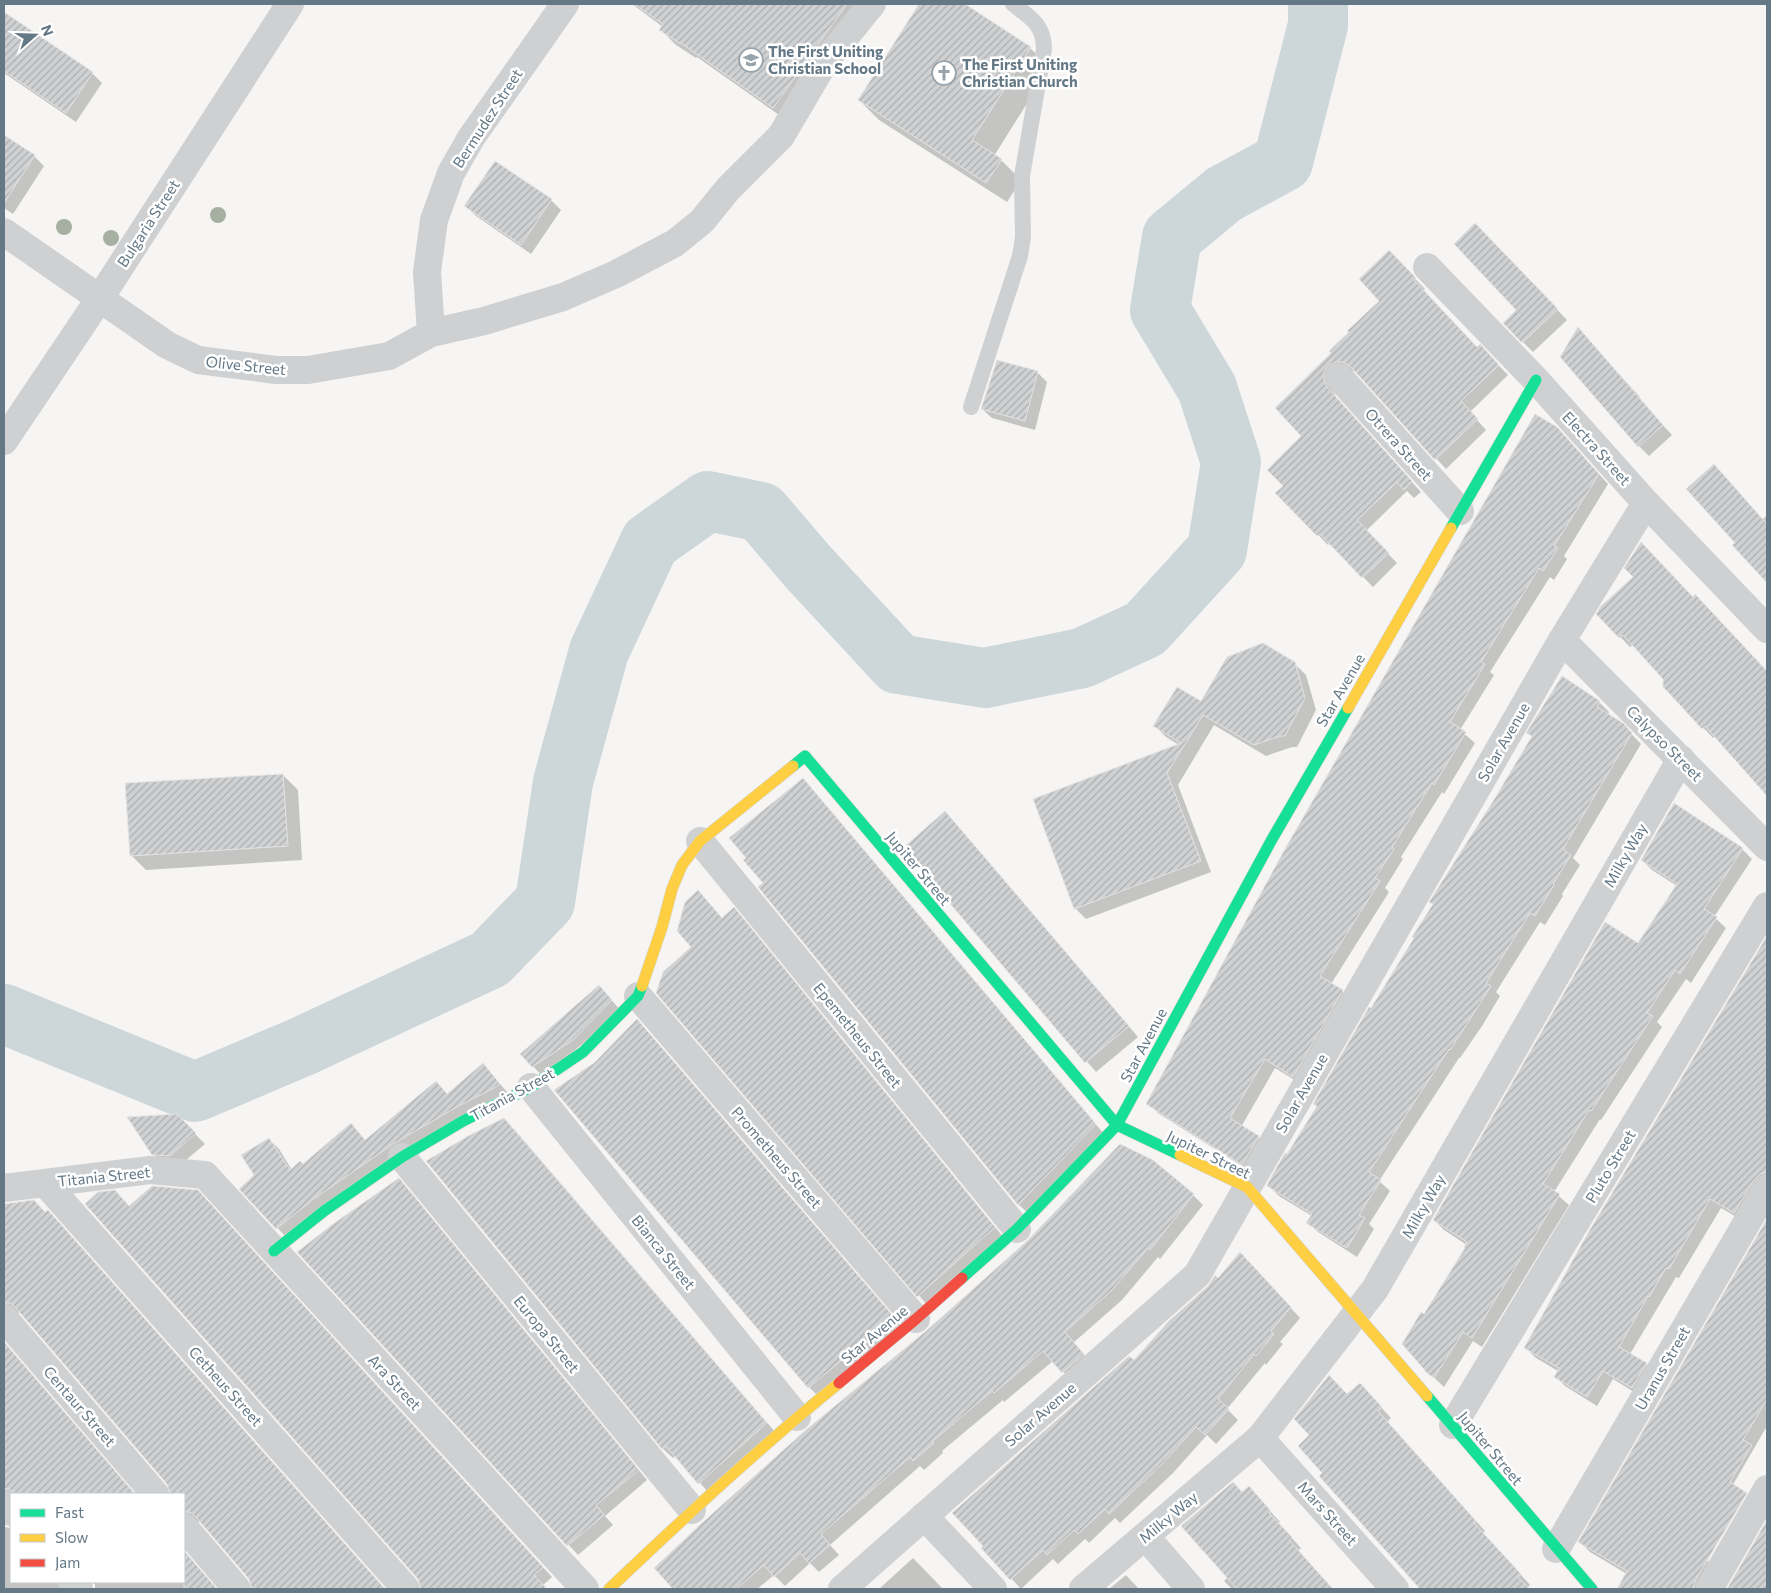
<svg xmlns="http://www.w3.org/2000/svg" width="1771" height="1593" font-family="Commissioner,sans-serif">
<defs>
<pattern id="building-hatch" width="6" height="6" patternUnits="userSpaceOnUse" patternTransform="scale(1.25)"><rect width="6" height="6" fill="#d0d1d2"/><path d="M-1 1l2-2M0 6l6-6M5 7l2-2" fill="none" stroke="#acaeb0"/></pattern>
</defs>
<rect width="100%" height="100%" fill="#f6f5f4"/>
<path fill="#0003" d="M632,4H872L789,122L697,57L696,58L676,45L661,30L663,27Z
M921,4H962L1030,48L1050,67L994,156L1001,160L1021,180L1007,202L879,120L859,100Z
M6,15L92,73L102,83L76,122L4,73V19Z
M4,136L34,156L44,166L13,214L4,208Z
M551,200L561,210L531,254L476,216L466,206Z
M1485,234L1567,320L1533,352L1504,323L1518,310Z
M1399,262L1425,289L1423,291L1478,349L1480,346L1508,375L1470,412L1486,430L1446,469L1359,375L1354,371H1346L1333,391L1337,399L1421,492L1414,498L1407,491L1366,531L1397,563L1373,587L1330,543L1328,545L1277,493L1285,486L1303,436L1276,408L1333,353L1381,301Z
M1578,329L1640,397L1638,398L1672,435L1649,456L1639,446Z
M1037,372L1047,382L1035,430L992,418L982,409Z
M1567,439L1608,484L1564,556L1567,559L1554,580L1550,577L1490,672L1494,675L1460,730L1475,743L1444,794L1442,792L1401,857L1403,859L1385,888L1389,892L1331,984L1342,991L1352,1001L1303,1085L1275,1068L1241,1127L1258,1137L1268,1147L1253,1173L1158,1113L1148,1103Z
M1766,516L1767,517V581L1760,574L1763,519Z
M1693,598L1705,606L1767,673V794L1715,736L1713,738L1664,686V679L1633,644L1630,647L1598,614Z
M1294,663L1306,675L1316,710L1297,747H1292L1266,756L1214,725L1178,785L1211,872L1086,919L1075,908L1179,745L1166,737L1155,726L1201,703Z
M1599,702L1609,712L1608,715L1622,724L1641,744L1573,858L1580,865L1562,894L1563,896L1545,925L1540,922L1496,992L1500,996L1482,1026L1460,1058H1459L1379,1181L1390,1191L1369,1224L1374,1229L1357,1257L1318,1232L1308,1223L1312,1216L1279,1196L1269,1186L1318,1106L1371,1010L1416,939L1434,904L1533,737L1528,733Z
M283,775L298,790L302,860L146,870L131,855Z
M803,779L1105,1135L1029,1214L1019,1205L760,887L764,883Z
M1674,804L1742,849L1752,859L1714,917L1726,928L1691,983L1686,979L1657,1022L1662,1027L1601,1120L1600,1119L1554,1192L1569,1205L1482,1347L1473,1341L1444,1387L1429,1373L1424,1316L1467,1245L1444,1230L1434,1220L1638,945L1677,886L1652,870L1642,860Z
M945,813L1138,1037L1096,1072L905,848Z
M734,909L744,919L1004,1238L928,1306L657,992Z
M1767,937V1186L1745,1222L1721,1208L1679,1278L1676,1277L1630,1354L1646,1364L1656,1374L1642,1397L1613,1379L1597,1406L1565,1386L1555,1376L1558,1371L1536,1358L1526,1348L1589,1233Z
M608,996L621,1011L543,1077L522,1054Z
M647,1031L903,1328L819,1397L809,1387Z
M492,1075L509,1094L287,1238L241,1189L256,1176L269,1139L279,1149L292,1170L303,1166L351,1125L366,1141L447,1095Z
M176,1115L205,1144L180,1165L164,1164L153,1154Z
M514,1129L776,1433L709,1493L676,1456L673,1458L663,1449L428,1162Z
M399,1180L409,1190L647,1480L605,1516L613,1525L578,1555L299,1253Z
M1193,1195L1203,1205L1160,1259L1158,1257L1122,1300L1073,1343L1093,1365L1073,1382L1053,1361L1004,1402L1003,1400L942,1451L943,1453L924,1470L920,1466L830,1545L839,1555L819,1572L810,1563L785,1586L774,1575L757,1589H672Z
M207,1202L552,1577L542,1586L546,1589H422V1585L419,1578L130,1207Z
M5,1205L45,1213L58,1221L385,1589H253V1585L250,1578L204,1524L200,1522L191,1521L184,1525V1494H171V1490L168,1483L21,1313L12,1312L4,1316Z
M1767,1221V1426L1694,1552L1707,1560L1717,1570L1706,1589H1627L1621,1584L1627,1574L1590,1552L1580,1542Z
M1250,1263L1300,1318L1280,1342L1283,1344L1266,1365L1265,1363L1227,1409L1238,1420L1216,1444L1207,1435L1173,1473L1120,1523L1115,1518L1089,1543L1085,1539L1058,1564L1053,1559L1021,1589L983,1548L1134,1362L1219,1280Z
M4,1342L134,1494H11L4,1502Z
M1369,1394L1391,1418L1387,1422L1485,1531L1483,1533L1530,1585L1527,1588L1529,1589H1422L1320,1476L1324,1473L1347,1395Z
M1243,1493L1258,1498L1280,1522L1278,1523L1301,1548L1298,1551L1332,1589H1232L1224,1581L1228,1577Z
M1767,1522V1589H1728Z
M4,1527L11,1528V1582H70L66,1589H4Z
M184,1551L217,1589H95V1584L93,1582H184Z
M913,1558L943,1589H879Z
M1126,1575L1139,1589H1109Z"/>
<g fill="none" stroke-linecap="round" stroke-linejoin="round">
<path stroke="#cdd6d9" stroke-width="60" d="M4,1014L195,1092L301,1047L490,959L545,902L563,782L599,651L650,542L708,501L761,512L809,568L898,664L985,678L1082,658L1145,629L1217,550L1231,462L1207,388L1160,310L1172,237L1224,194L1283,162L1318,25V4"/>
</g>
<path fill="url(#building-hatch)" stroke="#e5e4e4" d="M634,4H847L773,108L681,43V44L659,30L663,24Z
M919,4H965L1031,47L972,140L1002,159L986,183L858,100Z
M4,12L93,72L66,113L4,71Z
M4,135L35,155L4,203Z
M495,161L552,199L521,245L464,206Z
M1475,223L1558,309L1522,343L1503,323L1516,310L1454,244Z
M1389,250L1416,278L1414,280L1477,347L1480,344L1499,365L1461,401L1478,419L1435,460L1350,366L1343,362H1335L1328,366L1324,372V380L1327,387L1412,481L1404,490L1397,482L1357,520L1389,553L1362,578L1320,534L1317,536L1275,493L1283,486L1267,470L1301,436L1275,408L1331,353L1329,351L1349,332L1347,331L1379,301L1359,279Z
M1578,327L1663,425L1638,447L1560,357Z
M997,360L1038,371L1025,421L981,409Z
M1535,414L1557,427L1599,474L1554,546L1558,548L1543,571L1539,568L1481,662L1485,664L1450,722L1466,732L1434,785L1432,783L1392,847L1394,849L1375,878L1380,881L1320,976L1343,990L1293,1077L1265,1059L1230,1118L1259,1136L1242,1165L1146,1104L1285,849Z
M1714,464L1767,524V583L1732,545L1735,543L1686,489Z
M1641,542L1693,597L1695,594L1767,671V796L1705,726L1702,729L1668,692L1663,687V679L1623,635L1619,638L1596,614L1601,606L1633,577L1624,568Z
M1263,643L1295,662L1305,698L1285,736H1280L1254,745L1203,715L1167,773L1201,861L1074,909L1033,799L1181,743L1153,726L1177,687L1201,701L1227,657Z
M1562,676L1600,701L1597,707L1623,723L1632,733L1563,849L1571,855L1553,884L1554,885L1535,916L1530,913L1486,983L1491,986L1472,1016L1450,1050L1449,1049L1369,1172L1381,1180L1359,1215L1365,1218L1347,1248L1306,1223L1312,1214L1267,1186L1269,1181L1285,1153L1287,1154L1317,1106L1313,1104L1369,1007L1371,1008L1414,938L1412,937L1433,904L1429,902L1492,803L1532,736L1526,733Z
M283,774L288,846L130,856L125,783Z
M803,778L1096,1124L1018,1205L758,887L763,883L743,860L746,858L729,838Z
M1674,803L1743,848L1704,909L1717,917L1680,974L1675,970L1647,1013L1653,1016L1591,1111L1589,1110L1543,1184L1560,1194L1472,1338L1463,1332L1434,1378L1428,1374L1402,1344L1421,1312L1424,1314L1465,1248L1464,1247L1467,1242L1433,1220L1605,922L1638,943L1677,884L1641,860Z
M945,811L1129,1026L1085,1063L903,848Z
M698,890L722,918L734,907L995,1227L917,1297L656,993L663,972L691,947L677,931L685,902Z
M1767,936V1172L1760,1174L1754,1180L1734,1213L1710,1199L1669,1269L1666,1268L1649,1297L1648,1296L1619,1347L1647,1363L1632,1388L1603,1371L1587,1397L1554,1377L1559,1368L1524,1348L1588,1233Z
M599,985L612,1000L573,1040L532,1067L520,1054Z
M637,1019L894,1317L808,1388L554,1090L594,1063Z
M483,1063L500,1084L496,1087L455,1108L393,1144L315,1198L276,1229L239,1189L254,1175L241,1155L269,1138L290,1170L300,1161L303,1164L351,1123L365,1140L436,1081L447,1094Z
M177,1114L196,1133L170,1156L152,1155L127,1117Z
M504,1118L767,1423L698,1484L666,1446L662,1449L426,1161L470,1135Z
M1120,1144L1153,1160L1194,1194L1150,1250L1148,1248L1112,1290L1065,1332L1084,1354L1062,1373L1043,1351L994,1393L992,1391L933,1441L934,1443L913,1461L910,1457L821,1534L830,1545L809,1563L800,1553L774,1577L764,1565L736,1589H673L654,1568L703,1522L807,1429L926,1331L1027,1241Z
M399,1178L639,1470L596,1505L604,1515L567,1546L297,1252L333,1224Z
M152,1186L198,1190L543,1567L534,1575L547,1589H421L418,1579L85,1204L98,1192L115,1190L129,1206Z
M34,1200L45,1212L48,1210L385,1589H252L249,1579L196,1517L190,1512H184V1494H170L167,1484L16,1308L10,1303H4V1204Z
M1767,1219V1399L1743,1440L1752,1445L1730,1482L1747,1493L1695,1581L1693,1589H1617L1627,1571L1578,1542Z
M1240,1252L1291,1307L1271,1331L1274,1334L1256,1356L1254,1354L1218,1399L1229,1409L1205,1435L1196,1427L1163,1463L1109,1514L1105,1509L1078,1534L1074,1530L1047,1555L1043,1550L1010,1580L981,1548L983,1546L952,1513L1129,1356L1134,1360L1169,1321L1208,1286L1215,1275L1218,1278Z
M4,1342L135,1494H16L9,1489H4Z
M1329,1375L1347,1394L1360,1383L1382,1407L1378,1411L1476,1521L1474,1523L1521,1574L1518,1577L1529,1589H1420L1319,1476L1322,1473L1298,1446L1309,1435L1294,1419Z
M1233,1482L1242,1492L1249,1486L1271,1511L1269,1513L1292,1537L1289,1540L1333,1589H1237L1181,1526Z
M1767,1520V1589H1727Z
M184,1551L217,1589H184Z"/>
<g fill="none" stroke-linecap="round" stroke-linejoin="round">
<g stroke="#d2d3d4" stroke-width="12">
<path id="fast" d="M1451,528L1536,380
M793,766L805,756L1117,1125L1180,1155
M274,1251L324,1211L402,1157L463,1121L531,1087L583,1052L638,996L642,986
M962,1278L1017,1229L1117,1125L1271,841L1348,708
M1427,1396L1592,1589"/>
</g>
<g stroke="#d2d3d4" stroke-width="12">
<path id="slow" d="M1348,708L1451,528
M642,986L662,927L672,889L682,865L700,841L793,766
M1180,1155L1247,1187L1427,1396
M609,1589C684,1518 759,1448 839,1383"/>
</g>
<g stroke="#d2d3d4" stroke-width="12">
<path id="jam" d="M839,1383L916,1319L962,1278"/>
</g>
<path stroke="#cfd0d1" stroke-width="16" d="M971,407L1020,256L1023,237L1022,176L1044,49C1044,25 1031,18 1013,4"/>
<path stroke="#cfd0d1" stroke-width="28" d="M4,232L167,345L198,360L276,370H308L389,356L431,333L484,321L563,297L616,274L675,243L702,221L728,189L781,136L824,63L872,4
M1427,267L1536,380L1646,503L1767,629
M431,333L427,272L434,220L451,173L471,138L565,4
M1339,377L1460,511
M4,441L100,298L290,4
M1562,640L1767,847
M700,841L1017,1229
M638,996L916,1319
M531,1087L797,1417
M402,1157L692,1510
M45,1183L406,1589
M4,1188L150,1170L205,1175L585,1589
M4,1318L155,1494
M1453,1425L1767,906
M1260,1438L1395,1589
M4,1504L11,1512
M924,1516L993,1589
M184,1527L237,1589
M1145,1536L1191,1589
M1556,1549L1767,1188
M72,1582L79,1589
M842,1589L1197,1275L1562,640L1646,503
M1083,1589L1260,1438L1375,1289L1681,759
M1709,1589L1767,1489"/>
<use href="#fast" stroke="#16e098" stroke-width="11"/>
<use href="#slow" stroke="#ffcf43" stroke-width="11"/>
<use href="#jam" stroke="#f24e42" stroke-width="11"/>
</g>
<g fill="#a6b0a2">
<circle cx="218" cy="215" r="8"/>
<circle cx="64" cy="227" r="8"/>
<circle cx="111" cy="238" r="8"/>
</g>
<defs>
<g id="school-ring" transform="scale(1.25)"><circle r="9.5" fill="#fff" stroke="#97a4ac" stroke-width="1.5"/><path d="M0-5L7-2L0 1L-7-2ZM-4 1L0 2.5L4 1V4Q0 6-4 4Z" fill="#97a4ac"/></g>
<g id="church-ring" transform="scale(1.25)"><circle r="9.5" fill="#fff" stroke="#97a4ac" stroke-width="1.5"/><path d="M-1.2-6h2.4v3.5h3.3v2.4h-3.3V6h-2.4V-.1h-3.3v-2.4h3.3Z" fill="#97a4ac"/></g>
</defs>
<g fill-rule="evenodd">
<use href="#school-ring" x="751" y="60"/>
<use href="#church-ring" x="944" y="73"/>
</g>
<g text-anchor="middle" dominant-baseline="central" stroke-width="5" stroke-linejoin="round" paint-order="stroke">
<g font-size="15" font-weight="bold" fill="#647886" stroke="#fff" text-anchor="start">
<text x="768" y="51">The First Uniting<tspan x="768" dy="17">Christian School</tspan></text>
<text x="962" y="64">The First Uniting<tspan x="962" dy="17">Christian Church</tspan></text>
</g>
<g font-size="15" fill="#647886" stroke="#fff">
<text transform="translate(487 118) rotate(-57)">Bermudez Street</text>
<text transform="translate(148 223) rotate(-57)">Bulgaria Street</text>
<text transform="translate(246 365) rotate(6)">Olive Street</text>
<text transform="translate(1399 444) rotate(48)">Otrera Street</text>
<text transform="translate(1597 448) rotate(48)">Electra Street</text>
<text transform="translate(1340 690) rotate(-60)">Star Avenue</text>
<text transform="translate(1503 742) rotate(-60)">Solar Avenue</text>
<text transform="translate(1665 743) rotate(45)">Calypso Street</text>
<text transform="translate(1625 855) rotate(-60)">Milky Way</text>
<text transform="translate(919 868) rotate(50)">Jupiter Street</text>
<text transform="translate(858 1035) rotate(51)">Epemetheus Street</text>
<text transform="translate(1143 1045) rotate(-62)">Star Avenue</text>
<text transform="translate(1301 1093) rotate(-60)">Solar Avenue</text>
<text transform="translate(512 1094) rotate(-29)">Titania Street</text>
<text transform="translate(1209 1154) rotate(26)">Jupiter Street</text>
<text transform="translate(777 1157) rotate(49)">Prometheus Street</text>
<text transform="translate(1610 1166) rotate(-59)">Pluto Street</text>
<text transform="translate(104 1176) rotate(-6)">Titania Street</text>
<text transform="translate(1423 1206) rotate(-60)">Milky Way</text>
<text transform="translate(664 1252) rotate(51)">Bianca Street</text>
<text transform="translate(547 1334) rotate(51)">Europa Street</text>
<text transform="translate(874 1334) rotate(-40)">Star Avenue</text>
<text transform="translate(1662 1368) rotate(-60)">Uranus Street</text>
<text transform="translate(395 1382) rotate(47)">Ara Street</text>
<text transform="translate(226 1386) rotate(48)">Cetheus Street</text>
<text transform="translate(80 1406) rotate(49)">Centaur Street</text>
<text transform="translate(1040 1414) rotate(-41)">Solar Avenue</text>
<text transform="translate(1491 1448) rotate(50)">Jupiter Street</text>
<text transform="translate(1328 1513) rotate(48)">Mars Street</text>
<text transform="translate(1168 1517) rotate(-40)">Milky Way</text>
</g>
</g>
<rect width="1771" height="1593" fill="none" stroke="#647886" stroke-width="10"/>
<rect x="10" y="1493" width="175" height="90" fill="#ffffff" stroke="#c1c9cf"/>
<rect x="20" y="1509" width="25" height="8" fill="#16e098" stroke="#c1c9cf"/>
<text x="55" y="1518" font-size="15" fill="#647886">Fast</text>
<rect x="20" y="1534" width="25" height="8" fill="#ffcf43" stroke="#c1c9cf"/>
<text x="55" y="1543" font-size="15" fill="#647886">Slow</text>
<rect x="20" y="1559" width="25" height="8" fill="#f24e42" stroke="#c1c9cf"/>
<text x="55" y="1568" font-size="15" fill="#647886">Jam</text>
<g transform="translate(35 35) rotate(70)" stroke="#ffffff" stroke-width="4" paint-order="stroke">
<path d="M0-4L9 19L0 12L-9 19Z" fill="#647886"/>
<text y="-8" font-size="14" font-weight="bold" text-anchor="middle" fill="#647886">N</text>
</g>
</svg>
